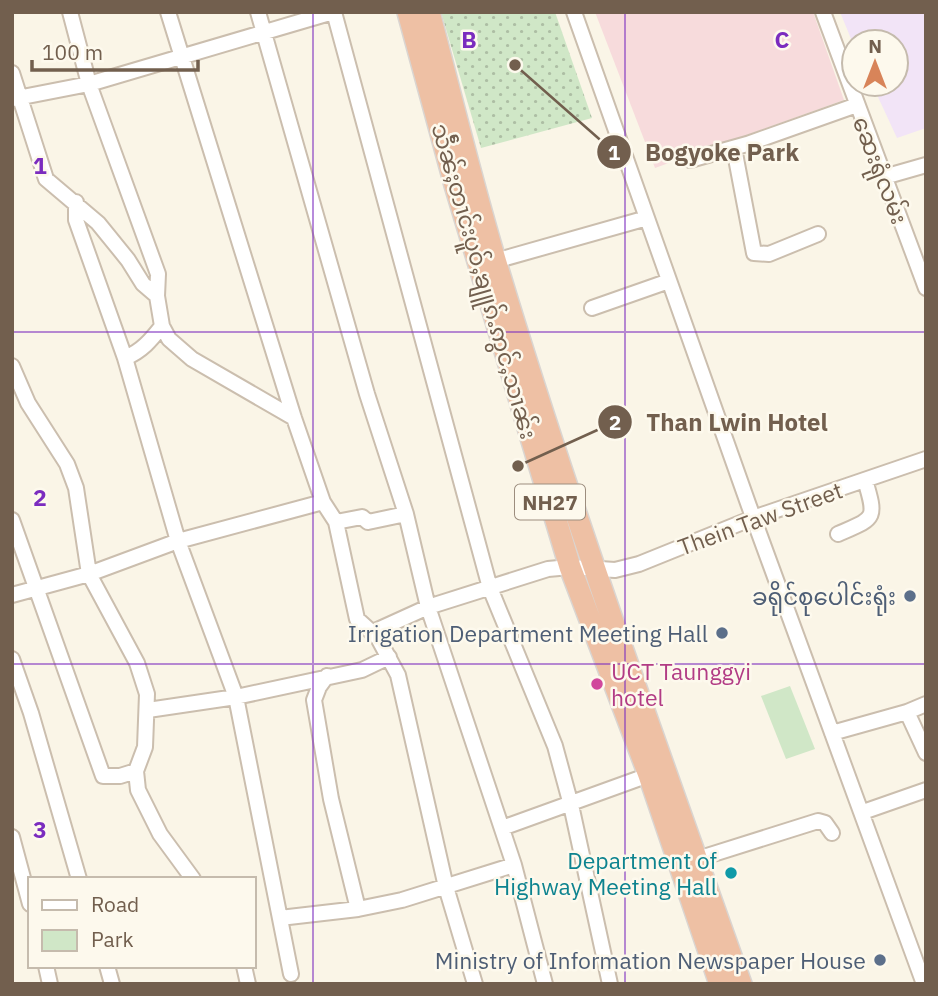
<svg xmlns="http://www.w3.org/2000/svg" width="938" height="996" font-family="'IBM Plex Sans','Noto Sans Myanmar',sans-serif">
<defs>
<pattern id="green-dots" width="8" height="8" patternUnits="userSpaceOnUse" patternTransform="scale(1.75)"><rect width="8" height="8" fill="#d0e7c7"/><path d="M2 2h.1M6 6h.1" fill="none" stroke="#adbea4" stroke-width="1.8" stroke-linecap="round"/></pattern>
</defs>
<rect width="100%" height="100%" fill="#faf5e7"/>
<path fill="#f2e4f7" d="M840,12H926V128L897,138L872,84H896V42H854V46Z"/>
<path fill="#f7dbdc" d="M595,12H813L844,100L655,168Z"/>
<path fill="url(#green-dots)" d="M441,12H555L592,118L481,148Z"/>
<path fill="#d0e7c7" d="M790,686L815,749L786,759L761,696Z"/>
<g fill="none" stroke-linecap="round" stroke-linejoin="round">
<g stroke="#cbbeae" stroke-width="18">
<path id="minor" d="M70,12L89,84L158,274L157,296
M168,12L294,418L323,502L336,522L357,619L378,638L398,675L446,887L475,984
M258,12L367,394L406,514L428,607L514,865L545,984
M334,12L490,588L555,746L571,805L610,984
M574,12L749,506L924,984
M823,12L926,288
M12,73L46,179L98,223L128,260L143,284L157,296L162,326L169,339L192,359L294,418
M12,99L89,84L333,12
M734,148L754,253L769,254L818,234
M690,160L747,144L857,105
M884,177L926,165
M76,202V220L125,358L178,541L236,697L291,974
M495,261L647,218
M592,308L669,281
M125,358C142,351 151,340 162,326
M12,366L28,403L67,464L76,488L89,574L137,663L147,694L145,747L136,771L138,790L160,834L193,879
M12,520L103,776H120L136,771
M336,522L362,517L368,522L406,514
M838,534C875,518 877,520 865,480
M12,595L89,574L178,541L323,502
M373,632L428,607L548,569L570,567L615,570L639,564L753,518L926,459
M12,659L31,713L79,879
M327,676L319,687L314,700L331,799L358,909
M148,710L236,697L362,670L389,657
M907,712L926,753
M832,733L907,712L926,704
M863,812L926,790
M502,828L657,772
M12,837L30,904
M691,861L818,821L825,823L832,833
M280,918L358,909L402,900L514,865
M46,966L50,984
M107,966L112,984
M244,966L248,984"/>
</g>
<g stroke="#dad5d1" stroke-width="24">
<path id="highway" d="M408,12L455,185L570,567L649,775L720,984
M429,12C451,96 471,180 496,263C569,506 656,745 741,984"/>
</g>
<use href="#minor" stroke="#fff" stroke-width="14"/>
<use href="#highway" stroke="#eec0a4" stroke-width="21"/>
</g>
<path fill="none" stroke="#7b2cbf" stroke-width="2" stroke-opacity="0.55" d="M313,12V984M625,12V984M12,332H926M12,664H926"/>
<g fill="#5c6f8a" stroke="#fdf9ed" stroke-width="2.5">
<circle cx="910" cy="596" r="7"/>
<circle cx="722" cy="633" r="7"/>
<circle cx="880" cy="960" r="7"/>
</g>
<circle fill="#d1479c" stroke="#fdf9ed" stroke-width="2.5" cx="597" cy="684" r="7"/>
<circle fill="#0f9aa8" stroke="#fdf9ed" stroke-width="2.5" cx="731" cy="873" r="7"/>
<g text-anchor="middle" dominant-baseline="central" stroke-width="5" stroke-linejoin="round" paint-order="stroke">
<rect fill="#fdf9ed" stroke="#9c8d7e" stroke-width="2" x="515" y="484.5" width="70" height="35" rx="5"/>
<g font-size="21" font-weight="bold" fill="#725f4e">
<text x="550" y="502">NH27</text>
</g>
<g font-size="23" fill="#725f4e" stroke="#fdf9ed">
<text transform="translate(881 170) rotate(69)">ဆေးရုံလမ်း</text>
<text transform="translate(485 281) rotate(74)">သဵႅၼ်ႈတၢင်းပူဝ်ႇၶျူၵ်ႉဢွင်ႇသၢၼ်း</text>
<text transform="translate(760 518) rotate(-20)">Thein Taw Street</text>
</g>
<g font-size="23" fill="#4e5e75" stroke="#fdf9ed" text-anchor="end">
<text x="896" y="596">ခရိုင်စုပေါင်းရုံး</text>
<text x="708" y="633">Irrigation Department Meeting Hall</text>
<text x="866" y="960">Ministry of Information Newspaper House</text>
</g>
<g font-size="23" fill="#b23c85" stroke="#fdf9ed" text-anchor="start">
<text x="611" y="671">UCT Taunggyi<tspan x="611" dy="26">hotel</tspan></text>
</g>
<g font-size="23" fill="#0d838f" stroke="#fdf9ed" text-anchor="end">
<text x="717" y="860">Department of<tspan x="717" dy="26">Highway Meeting Hall</tspan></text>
</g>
</g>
<g font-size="23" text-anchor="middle" font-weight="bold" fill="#7b2cbf" stroke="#fdf9ed" stroke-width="5" stroke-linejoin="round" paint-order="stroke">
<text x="469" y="48">B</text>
<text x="782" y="48">C</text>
<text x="40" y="174">1</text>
<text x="40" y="506">2</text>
<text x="40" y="838">3</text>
</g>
<path fill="none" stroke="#725f4e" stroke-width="2.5" d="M515 65L614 152M518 466L615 422"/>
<g fill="#725f4e" stroke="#fdf9ed" stroke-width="2.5">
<circle cx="515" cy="65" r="7"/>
<circle cx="518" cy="466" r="7"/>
<circle cx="614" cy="152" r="18"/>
<circle cx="615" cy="422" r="18"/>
</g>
<g font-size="21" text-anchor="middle" font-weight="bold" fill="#fff">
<text x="614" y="160">1</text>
<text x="615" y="430">2</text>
</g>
<g font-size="24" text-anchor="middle" font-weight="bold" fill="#725f4e" stroke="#fdf9ed" stroke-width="5" stroke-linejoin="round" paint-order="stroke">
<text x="722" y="161">Bogyoke Park</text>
<text x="737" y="431">Than Lwin Hotel</text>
</g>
<rect width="938" height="996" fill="none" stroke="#725f4e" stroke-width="28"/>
<rect x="28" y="877" width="228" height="91" fill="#fdf9ed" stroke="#c5bbad" stroke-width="2"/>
<rect x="42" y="900" width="35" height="10" fill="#ffffff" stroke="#c5bbad" stroke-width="2"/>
<text x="91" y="912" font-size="21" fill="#725f4e">Road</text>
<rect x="42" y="930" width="35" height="21" fill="#d0e7c7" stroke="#c5bbad" stroke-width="2"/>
<text x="91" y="947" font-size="21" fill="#725f4e">Park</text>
<g transform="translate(875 63)"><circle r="33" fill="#fdf9ed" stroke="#c5bbad" stroke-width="2"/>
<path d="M0-5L12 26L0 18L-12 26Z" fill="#d88459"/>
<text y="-10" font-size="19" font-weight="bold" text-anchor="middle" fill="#725f4e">N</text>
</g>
<path d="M32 60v10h166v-10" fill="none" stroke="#725f4e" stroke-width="3.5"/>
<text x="42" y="60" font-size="21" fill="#725f4e" stroke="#fdf9ed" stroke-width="5" paint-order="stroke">100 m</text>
</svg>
